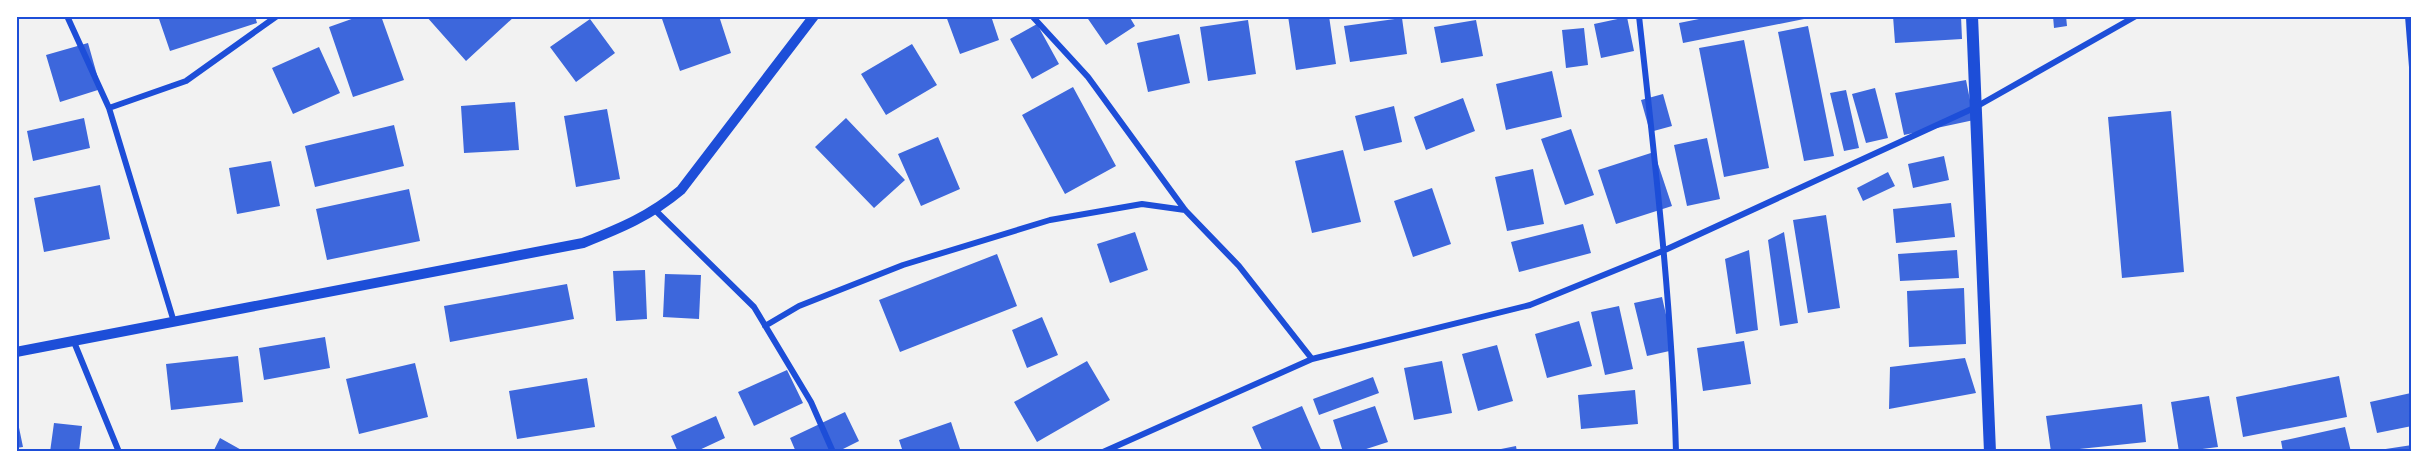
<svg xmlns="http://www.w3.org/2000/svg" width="2428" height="468" font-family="Inter,sans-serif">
<rect width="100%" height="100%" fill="#f2f2f2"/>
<path fill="#3d67dc" d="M158,16H255L257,23L170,51Z
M360,16H381L404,80L353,97L329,27Z
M426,16H515L466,61Z
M661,16H719L731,53L680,71Z
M946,16H991L999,40L960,54Z
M1086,16H1129L1135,26L1106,45Z
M1288,16H1329L1336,64L1296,70Z
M1714,16H1809V18L1683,43L1679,23Z
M1893,16H1961L1962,39L1895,43Z
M2053,16H2066L2067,26L2054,28Z
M1627,17L1634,51L1601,58L1594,24Z
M1402,18L1407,54L1350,62L1344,26Z
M590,19L615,53L576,82L550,47Z
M1248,20L1256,74L1208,81L1200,27Z
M1476,20L1483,56L1441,63L1434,27Z
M1037,24L1059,64L1032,79L1010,39Z
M1808,26L1834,156L1804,161L1778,32Z
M1584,28L1588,65L1566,68L1562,30Z
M1179,34L1190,83L1148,92L1137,43Z
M1744,40L1769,168L1724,177L1699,48Z
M88,43L101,89L60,102L46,55Z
M912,44L937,85L886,115L861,74Z
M319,47L340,93L293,114L272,68Z
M1552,71L1562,117L1506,130L1496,84Z
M1966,80L1974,120L1904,135L1895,93Z
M1073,87L1116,166L1065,194L1022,115Z
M1875,88L1888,138L1866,143L1852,94Z
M1846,90L1859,148L1844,151L1830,93Z
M1663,94L1672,126L1650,132L1641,100Z
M1463,98L1475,131L1426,150L1414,117Z
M515,102L519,150L464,153L461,106Z
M1394,106L1402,142L1364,151L1355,116Z
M607,109L620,179L576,187L564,116Z
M2171,111L2184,272L2122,278L2108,117Z
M84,118L90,148L33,161L27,131Z
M846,118L905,180L874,208L815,147Z
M394,125L404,166L315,187L305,146Z
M1571,129L1594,195L1565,205L1541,139Z
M938,137L960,189L921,206L898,154Z
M1707,138L1720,199L1687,206L1674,145Z
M1343,150L1361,222L1312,233L1295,161Z
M1654,152L1672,206L1616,224L1598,170Z
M1944,156L1949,180L1913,188L1908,164Z
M271,161L280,206L237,214L229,168Z
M1533,169L1544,224L1507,231L1495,177Z
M1888,172L1895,186L1863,201L1857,188Z
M100,185L110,239L44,252L34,198Z
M1432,188L1451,244L1413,257L1394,201Z
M409,189L420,241L327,260L316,209Z
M1951,203L1955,237L1896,243L1893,209Z
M1826,215L1840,308L1808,313L1793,220Z
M1583,224L1591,253L1519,272L1511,242Z
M1135,232L1148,270L1110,283L1097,244Z
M1784,232L1798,323L1780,326L1768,240Z
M1749,250L1758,330L1736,334L1725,259Z
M1957,250L1959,278L1900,281L1898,254Z
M997,254L1017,306L900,352L879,300Z
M645,270L647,319L616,321L613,271Z
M665,274L701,275L699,319L663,317Z
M567,284L574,319L450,342L444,306Z
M1964,288L1966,344L1909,347L1907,291Z
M1662,297L1674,350L1647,356L1634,303Z
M1619,306L1633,369L1605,375L1591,312Z
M1042,317L1058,355L1027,368L1012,330Z
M1579,321L1592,366L1547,378L1535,334Z
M325,337L330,368L264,380L259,348Z
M1744,341L1751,384L1703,391L1697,348Z
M1497,345L1513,401L1478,411L1462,354Z
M238,356L243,402L171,410L166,364Z
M1965,358L1976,393L1889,409L1890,367Z
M1087,361L1110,400L1037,442L1014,402Z
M1442,361L1452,413L1414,420L1404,368Z
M415,363L428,417L359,434L346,379Z
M787,370L803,403L754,426L738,392Z
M2339,376L2347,417L2243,437L2236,397Z
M1373,377L1379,393L1319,415L1313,399Z
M587,378L595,427L517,439L509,391Z
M1635,390L1638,424L1581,429L1578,395Z
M2411,393L2412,426L2377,433L2370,402Z
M2209,396L2218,447L2179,452L2171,402Z
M2142,404L2146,442L2051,452L2046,416Z
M1302,406L1322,452H1263L1252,427Z
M1375,406L1388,442L1357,452H1343L1333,420Z
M845,412L859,441L837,452H796L790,438Z
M16,413L23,447L16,448Z
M716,416L725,438L695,452H678L671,436Z
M951,422L961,452H903L899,440Z
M54,423L82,426L79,452H50Z
M2345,427L2351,452H2283L2281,441Z
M220,438L245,452H213Z
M2412,445V452H2379V450Z
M1516,446L1517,452H1496V450Z"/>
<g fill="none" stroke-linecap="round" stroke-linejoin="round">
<path stroke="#1d4ed8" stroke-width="6" d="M67,16L109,108L174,322
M1032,16L1088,77L1185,210L1239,266L1312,359
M1639,16C1655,162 1672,306 1676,452
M2408,16L2412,67
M109,108L186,81L277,16
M656,211L754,307L811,402L833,452
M765,326L799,306L903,265L1050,220L1142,204L1185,210
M74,342L119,452
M1103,452L1312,359L1530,305L1665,250L1974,108L2136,16"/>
<path stroke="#1d4ed8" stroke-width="10" d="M16,352L583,243C621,228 650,216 681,190L814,16"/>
<path stroke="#1d4ed8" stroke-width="12" d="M1972,16L1990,452"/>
</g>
<rect width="2428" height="468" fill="none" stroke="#ffffff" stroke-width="36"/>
<rect x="18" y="18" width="2392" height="432" fill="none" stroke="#1d4ed8" stroke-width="2"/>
</svg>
